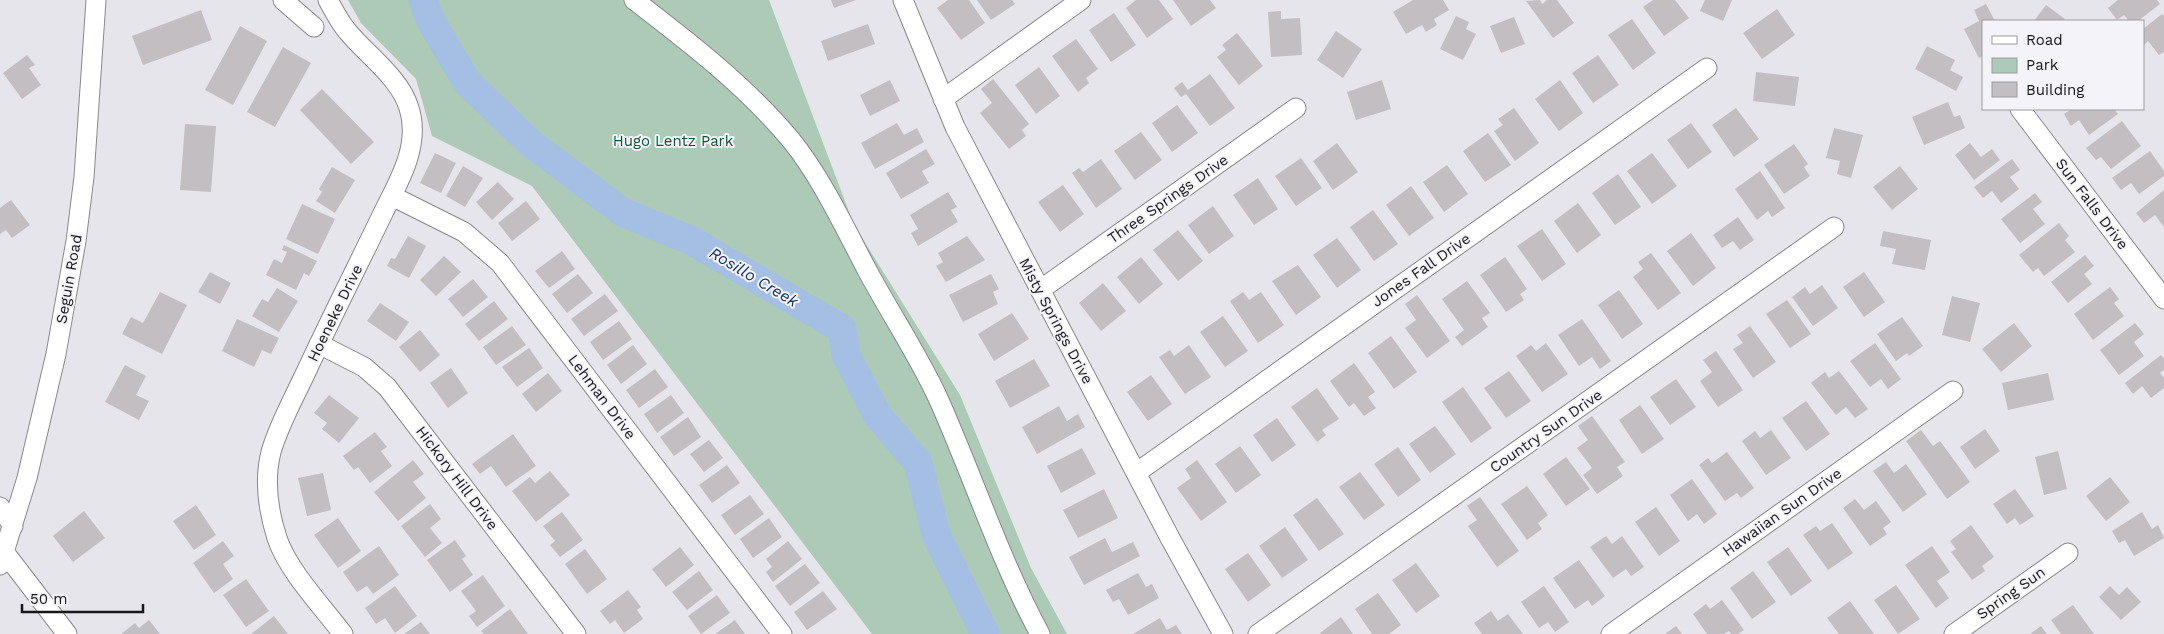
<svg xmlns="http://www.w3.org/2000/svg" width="2164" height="634" font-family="'Work Sans',sans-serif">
<rect width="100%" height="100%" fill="#e6e5eb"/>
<path fill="#accab6" d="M348,0H769L854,225L960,395L1031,568L1067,634H872L532,186L432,136L416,79L361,23Z"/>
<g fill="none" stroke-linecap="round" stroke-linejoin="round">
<path stroke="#a5bfe4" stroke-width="29" d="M423,0L430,20L467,82L529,142L622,212L692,241L842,329L846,355L877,415L918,463L936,535L985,634"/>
</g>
<path fill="#c3bec2" d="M831,0H856L834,8Z
M948,0H969L985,23L961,40L937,8Z
M977,0H1012L1015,4L991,20Z
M1136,0H1159L1173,19L1147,38L1126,8Z
M1173,0H1210L1216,8L1191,26Z
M1413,0H1443L1449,10L1434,19L1437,25L1426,32L1422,25L1406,34L1393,12Z
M1540,0L1542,4L1547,0H1557L1574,23L1553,38L1526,1Z
M1653,0H1675L1689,18L1664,36L1643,7Z
M1705,0H1732L1723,21L1700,11Z
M2118,0H2157L2160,4L2138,21H2129L2124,15L2117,20L2108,8Z
M1986,4L1995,21H1983V56L1979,58L1964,29L1979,21L1974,10Z
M2046,5L2065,19L2063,21H2034Z
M1777,9L1795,35L1762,59L1743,33Z
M201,10L212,40L143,65L132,36Z
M1281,11V19L1300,18L1302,55L1271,57L1268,12Z
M1114,13L1136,45L1111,62L1089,30Z
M2162,14L2164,16V52L2159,55L2148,41L2143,46V29Z
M1456,16L1469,22L1466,29L1476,34L1463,60L1440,49Z
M1514,17L1525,44L1501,53L1490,26Z
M1632,19L1656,53L1633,70L1608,35Z
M868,24L875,44L828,61L821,41Z
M240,26L267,41L233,105L205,90Z
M1336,31L1362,49L1343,78L1317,60Z
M1237,33L1263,66L1239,85L1217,57L1226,50L1222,45Z
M1076,39L1098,69L1086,78L1089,83L1078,92L1052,56Z
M1927,46L1955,60L1950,70L1963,77L1956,91L1915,69Z
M283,47L311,63L275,127L247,112Z
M27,55L35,65L29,68L41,85L22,99L3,73Z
M1598,55L1619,85L1593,103L1572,73Z
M1039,67L1060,96L1036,114L1015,85Z
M1756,72L1799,77L1795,106L1753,101Z
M1210,74L1235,108L1210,126L1186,94L1181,97L1174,88L1182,82L1188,90Z
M993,79L1029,124L1022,130L1026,136L1009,149L980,113L992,103L981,89Z
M890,80L900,101L870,116L860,95Z
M1382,80L1391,109L1356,120L1347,92Z
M1560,80L1583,113L1559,131L1535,99Z
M322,89L374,142L351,164L300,110Z
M1948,102L1954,117L1960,115L1965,128L1924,145L1912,117Z
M1177,105L1198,133L1172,152L1152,123Z
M1514,108L1539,143L1515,161L1494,131L1503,125L1498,119Z
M1736,108L1759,139L1734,157L1712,125Z
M2072,109H2114L2118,114L2089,135L2079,120L2071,126L2064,114Z
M2122,121L2141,146L2111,169L2101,157L2096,160L2086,148Z
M897,123L904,135L917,128L924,142L875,169L861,143Z
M1691,123L1712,152L1688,169L1667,140Z
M185,124L216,126L211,192L180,190Z
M1834,128L1863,135L1851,178L1837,174L1840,161L1826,158Z
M1141,132L1162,160L1135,180L1114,151Z
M1488,133L1511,165L1485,182L1463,151Z
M1337,143L1358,172L1333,190L1313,161Z
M1970,143L1981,157L1992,149L2000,160L1974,180L1955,155Z
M1794,144L1808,164L1804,167L1810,176L1784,194L1764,165Z
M926,149L935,164L922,171L929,183L901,199L886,173Z
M2150,151L2164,171V176L2139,194L2131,183L2121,190L2112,178Z
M435,153L456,163L441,193L420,183Z
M1652,153L1677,186L1652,204L1627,171Z
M1301,158L1322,188L1296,206L1275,176Z
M1101,159L1122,189L1096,208L1072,173L1079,168L1083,172Z
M2012,159L2020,170L2010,177L2019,189L2001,203L1992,191L1983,198L1974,187Z
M1447,165L1468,194L1444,212L1423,182Z
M463,166L483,178L465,207L446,196Z
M1900,166L1918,189L1892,210L1873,187Z
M332,167L355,180L335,213L316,201L322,192L319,189Z
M1760,171L1785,208L1772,217L1768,211L1757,220L1735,189Z
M1618,174L1641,207L1615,225L1592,193Z
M1258,178L1278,209L1254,225L1233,195Z
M498,182L514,199L492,220L476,202Z
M1063,185L1084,214L1060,232L1038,202Z
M1411,186L1434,218L1409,236L1386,205Z
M2164,190V227L2155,215L2144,223L2136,213Z
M948,192L957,207L951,210L958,222L918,246L911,233L918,229L910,215Z
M2035,193L2042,202L2033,209L2045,224L2020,243L2001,219Z
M11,200L30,225L12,238L6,230L0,234V208Z
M526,201L540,219L512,241L498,223Z
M1578,203L1601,235L1577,253L1554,221Z
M302,204L335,219L318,254L286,239Z
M1213,206L1234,236L1209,254L1188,225Z
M1373,210L1398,244L1374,261L1350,227Z
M1738,217L1754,240L1740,250L1733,241L1722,248L1713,235Z
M2059,223L2069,236L2065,240L2075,252L2044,276L2038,268L2033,272L2019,255Z
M1542,229L1566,264L1542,281L1517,246Z
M1178,230L1203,261L1178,281L1153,250Z
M1883,231L1931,240L1925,270L1892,264L1896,249L1880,246Z
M1691,233L1716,268L1693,286L1667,251Z
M408,236L426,246L409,278L387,266L391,258L395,259Z
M967,236L985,260L946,282L936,266L943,262L938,253Z
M1337,238L1361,270L1337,288L1313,255Z
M284,245L317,261L309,276L304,273L296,290L266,275L274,259L282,263L287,252L282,250Z
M562,251L575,269L549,288L535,271Z
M1651,253L1681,293L1658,310L1633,277L1643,269L1638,262Z
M2085,255L2094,266L2084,274L2092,284L2068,303L2051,282Z
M444,256L461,272L436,296L420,280Z
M1141,257L1163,284L1139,304L1117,277Z
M1505,257L1527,289L1520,294L1524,300L1506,312L1480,275Z
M1298,265L1321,297L1296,315L1272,281Z
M210,272L231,283L220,304L198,292Z
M1864,272L1885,302L1864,317L1843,287Z
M578,274L593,293L567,313L552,294Z
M991,274L999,289L993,292L998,304L963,322L949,295Z
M473,279L488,297L463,317L448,299Z
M1467,281L1490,313L1482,318L1488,327L1462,346L1455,337L1464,330L1442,299Z
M1103,283L1126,311L1101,331L1079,303Z
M1822,285L1838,308L1813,326L1792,297L1805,287L1810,294Z
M2110,287L2119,299L2114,303L2124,316L2093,340L2074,314Z
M277,288L298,301L279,332L252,316L262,299L268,302Z
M1619,290L1643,324L1622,339L1598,305Z
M160,292L187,305L162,354L122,334L131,317L143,323Z
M1243,292L1249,300L1261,292L1284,325L1258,343L1230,301Z
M605,294L618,311L584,336L571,319Z
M1417,295L1450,341L1427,358L1405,328L1416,320L1405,304Z
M1952,296L1980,303L1970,342L1942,335Z
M1787,300L1811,334L1790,348L1766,314Z
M494,301L508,319L479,341L465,324Z
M380,303L409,322L396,341L367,321Z
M1012,313L1029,339L994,361L978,334Z
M1223,316L1248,351L1225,367L1200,332Z
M1902,317L1923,346L1909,356L1907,353L1896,361L1877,334Z
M237,319L279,338L271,354L262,350L254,367L222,351Z
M1582,319L1611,361L1600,369L1592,357L1579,366L1558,335Z
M619,321L632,339L603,360L590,342Z
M2014,323L2032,346L2001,372L1982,349Z
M2135,323L2144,334L2134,342L2144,356L2119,375L2100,350Z
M512,326L526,345L496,365L483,347Z
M1750,326L1776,362L1753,378L1733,349L1743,343L1737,335Z
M420,330L440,355L420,372L399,347Z
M1391,336L1417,372L1394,389L1368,353Z
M1546,343L1568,374L1542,392L1516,356L1531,345L1536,351Z
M1875,343L1901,379L1888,389L1881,379L1870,387L1850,361Z
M633,345L647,364L621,384L607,365Z
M1189,345L1211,377L1185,394L1159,357L1170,350L1174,356Z
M529,348L543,368L517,387L502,367Z
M1716,351L1743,390L1718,407L1700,381L1712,372L1703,360Z
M2161,355L2164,359V370L2160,373L2164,378V388L2151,398L2142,386L2133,394L2125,383Z
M1034,359L1050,386L1010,408L995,381Z
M1354,363L1375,392L1368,397L1376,408L1364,416L1354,403L1349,407L1330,381Z
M125,365L146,376L136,395L149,401L139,420L105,402Z
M451,368L468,393L448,408L430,383Z
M655,369L668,387L639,408L626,390Z
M1509,371L1531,401L1506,418L1484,388Z
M1839,371L1868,409L1855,418L1846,407L1836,415L1811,383L1825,372L1829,378Z
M548,373L562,391L536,412L522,394Z
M2048,373L2054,400L2008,410L2002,383Z
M1151,375L1172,404L1148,421L1127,392Z
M1676,379L1696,407L1670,425L1650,397Z
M1463,387L1492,428L1471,443L1442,402Z
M1317,388L1339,419L1322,430L1326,435L1317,442L1291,407Z
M329,395L359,418L339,443L322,429L327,423L314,413Z
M671,395L684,413L657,433L644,414Z
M1806,401L1830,434L1806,451L1782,418Z
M1640,405L1664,439L1642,454L1619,420Z
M1059,406L1067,421L1078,414L1085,427L1037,454L1022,427Z
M1592,416L1625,462L1617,467L1623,476L1597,494L1583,475L1592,468L1577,448L1588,440L1578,426Z
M688,417L701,437L674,456L660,437Z
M1277,418L1296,445L1272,462L1253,435Z
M1435,426L1456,454L1430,473L1409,444Z
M1985,429L2000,451L1975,469L1960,447Z
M1771,430L1791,458L1766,475L1742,441L1755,431L1760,438Z
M1921,430L1933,446L1940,441L1970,482L1947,499L1906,441Z
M375,432L387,447L381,451L392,466L370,483L358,467L354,470L343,456Z
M513,434L536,466L506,487L491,466L480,474L472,464Z
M709,440L723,458L704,472L690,454Z
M1240,446L1261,475L1236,493L1215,464Z
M1398,447L1421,480L1398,497L1374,464Z
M1082,448L1096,474L1061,493L1047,466Z
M2058,451L2067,489L2044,495L2035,457Z
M1727,452L1754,488L1741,498L1737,493L1725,501L1699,465L1708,458L1712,463Z
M1566,457L1590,489L1566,506L1543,474Z
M413,460L424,474L413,482L426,498L398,521L374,492Z
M1197,460L1227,502L1201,521L1177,488L1191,478L1185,469Z
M1886,462L1894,473L1906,464L1927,494L1903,512L1873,471Z
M727,465L740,483L712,503L699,485Z
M550,471L570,495L536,522L512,491L530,477L535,483Z
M1360,472L1385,505L1364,520L1339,487Z
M323,473L331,510L307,516L298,478Z
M2110,477L2130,502L2106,521L2086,496Z
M1692,479L1717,514L1704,524L1697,514L1688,521L1670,495Z
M1527,486L1548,515L1538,523L1542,529L1527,540L1501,504Z
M1104,489L1118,518L1078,538L1063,510Z
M2015,489L2034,516L2020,525L2015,518L2007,524L1993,504Z
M750,495L764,514L735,535L721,515Z
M1480,497L1519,551L1497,567L1468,526L1477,520L1467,506Z
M1317,498L1344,534L1319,551L1293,515Z
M1855,499L1864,510L1876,501L1891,522L1883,528L1887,534L1870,546L1843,508Z
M430,504L441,519L430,528L442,543L425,557L401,526Z
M196,505L216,535L194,550L173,521Z
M1656,507L1680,541L1659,556L1635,522Z
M84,511L105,538L73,562L53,536Z
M562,512L583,540L560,557L550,545L555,541L543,526Z
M2142,512L2152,529L2158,525L2164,538L2134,556L2125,540L2119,543L2112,531Z
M338,518L361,551L338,568L314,535Z
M769,518L782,537L753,558L740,539Z
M1832,523L1853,553L1828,570L1803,535L1816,526L1820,531Z
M1971,525L1994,557L1982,566L1985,571L1972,580L1951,552L1956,549L1950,541Z
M1285,527L1308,560L1282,578L1259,546Z
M1606,536L1612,544L1622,536L1644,567L1631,576L1626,569L1613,578L1590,547Z
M1105,538L1112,552L1133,542L1140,556L1084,585L1069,557Z
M455,540L466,556L462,559L473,575L450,592L427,560Z
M223,541L234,556L223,564L233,579L214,593L193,563Z
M788,541L802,559L773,582L766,572L772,567L766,559Z
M379,546L399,575L373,594L367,586L357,592L343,572Z
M1932,546L1950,572L1937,581L1949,598L1936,608L1905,565Z
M680,547L694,565L666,587L652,569Z
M1788,547L1812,581L1791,596L1767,562Z
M585,549L607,579L587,594L565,564Z
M1248,553L1271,585L1248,602L1225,569Z
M1579,560L1605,596L1592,606L1588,600L1575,609L1553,578Z
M1416,563L1440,596L1416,613L1392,580Z
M805,564L820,583L790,606L775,586Z
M699,571L713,590L687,610L672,592Z
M1753,571L1776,602L1752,619L1730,588Z
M1138,573L1146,587L1152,584L1159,598L1128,615L1119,599L1113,602L1106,590Z
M483,575L505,606L477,627L469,616L476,611L461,591Z
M246,579L269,611L246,627L223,595Z
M1896,585L1920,619L1898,634L1874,600Z
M395,586L417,616L395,633L385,618L376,624L365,608Z
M1544,586L1569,622L1555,632L1548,622L1539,628L1521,602Z
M2110,586L2119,595L2127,587L2141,602L2121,620L2099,597Z
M628,590L641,607L637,610L643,619L624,633L615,620L610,624L600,611Z
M823,591L837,609L807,630L794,612Z
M1378,593L1401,625L1389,634H1372L1355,609Z
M717,595L730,613L701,634L688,616Z
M1722,600L1744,630L1738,634H1731L1729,631L1724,634H1707L1693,614L1706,604L1710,609Z
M1850,601L1874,634H1839L1827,618Z
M2073,605L2094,634H2061L2051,620Z
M510,609L528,634H484L481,631Z
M1491,611L1498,621L1508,614L1523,634H1482L1474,623Z
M274,616L288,634H251Z
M1341,617L1353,634H1321L1320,633Z
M1160,618L1167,630L1176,625L1182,634H1133Z
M149,620L160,634H121L135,623L139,628Z
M735,620L745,634H715Z
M421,622L430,634H404Z
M1676,626L1682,634H1665Z
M2041,626L2047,634H2030Z"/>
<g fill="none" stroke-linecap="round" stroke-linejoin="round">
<g stroke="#88888d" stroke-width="21">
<path id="minor" d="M283,0L314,27
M328,0C334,11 340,23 348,32C368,56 400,78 409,108C420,142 402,176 387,205C360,261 332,316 306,372C294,398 279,424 271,452C264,480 268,510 277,538C288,571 322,606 343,634
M634,0C690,43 746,86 791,140C821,177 845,228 867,270C890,313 917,353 938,398C973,476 999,558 1040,634
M903,0L955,127L1170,538L1223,634
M943,99L1081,0
M2020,109L2164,299
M392,196L464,232L500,263L782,634
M1040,290L1296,108
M319,344L364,367L387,387L576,634
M1136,473L1707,68
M0,507L13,526
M5,553L67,634
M0,565L27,478L56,354L76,241L84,177L96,0
M1258,634L1834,227
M1611,634L1953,391
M1954,634L2068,553"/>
</g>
<use href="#minor" stroke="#fff" stroke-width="19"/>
</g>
<g text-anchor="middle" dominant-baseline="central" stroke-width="4" stroke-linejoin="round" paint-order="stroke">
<g font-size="15" fill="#0c5633" stroke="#f3f3f9">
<text x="673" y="141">Hugo Lentz Park</text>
</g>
<g font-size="15" fill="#171719" stroke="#f3f3f9">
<text transform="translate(1168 199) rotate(-35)">Three Springs Drive</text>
<text transform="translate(2092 204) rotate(53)">Sun Falls Drive</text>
<text transform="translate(1421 270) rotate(-35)">Jones Fall Drive</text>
<text transform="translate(69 279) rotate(-80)">Seguin Road</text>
<text transform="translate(335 313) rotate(-64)">Hoeneke Drive</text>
<text transform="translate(1056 321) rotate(62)">Misty Springs Drive</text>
<text transform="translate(602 397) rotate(53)">Lehman Drive</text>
<text transform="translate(1546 431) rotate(-35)">Country Sun Drive</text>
<text transform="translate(457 478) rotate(53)">Hickory Hill Drive</text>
<text transform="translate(1782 512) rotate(-35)">Hawaiian Sun Drive</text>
<text transform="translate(2011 593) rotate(-35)">Spring Sun</text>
</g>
<g font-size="16" font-style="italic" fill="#143563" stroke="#f3f3f9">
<text transform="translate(754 277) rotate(31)">Rosillo Creek</text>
</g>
</g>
<rect x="1982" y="20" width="162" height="90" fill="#f3f3f9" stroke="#9b9b9f"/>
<rect x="1992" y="36" width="25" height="8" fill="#ffffff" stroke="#9b9b9f"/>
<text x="2026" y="45" font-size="15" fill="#171719">Road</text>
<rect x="1992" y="58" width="25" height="15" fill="#accab6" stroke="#9b9b9f"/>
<text x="2026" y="70" font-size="15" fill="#171719">Park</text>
<rect x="1992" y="82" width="25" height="15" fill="#c3bec2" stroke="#9b9b9f"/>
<text x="2026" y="95" font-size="15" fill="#171719">Building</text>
<path d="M22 604v8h121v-8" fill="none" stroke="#171719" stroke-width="2.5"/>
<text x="30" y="604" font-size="15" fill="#171719" stroke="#f3f3f9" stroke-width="4" paint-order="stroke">50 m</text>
</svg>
